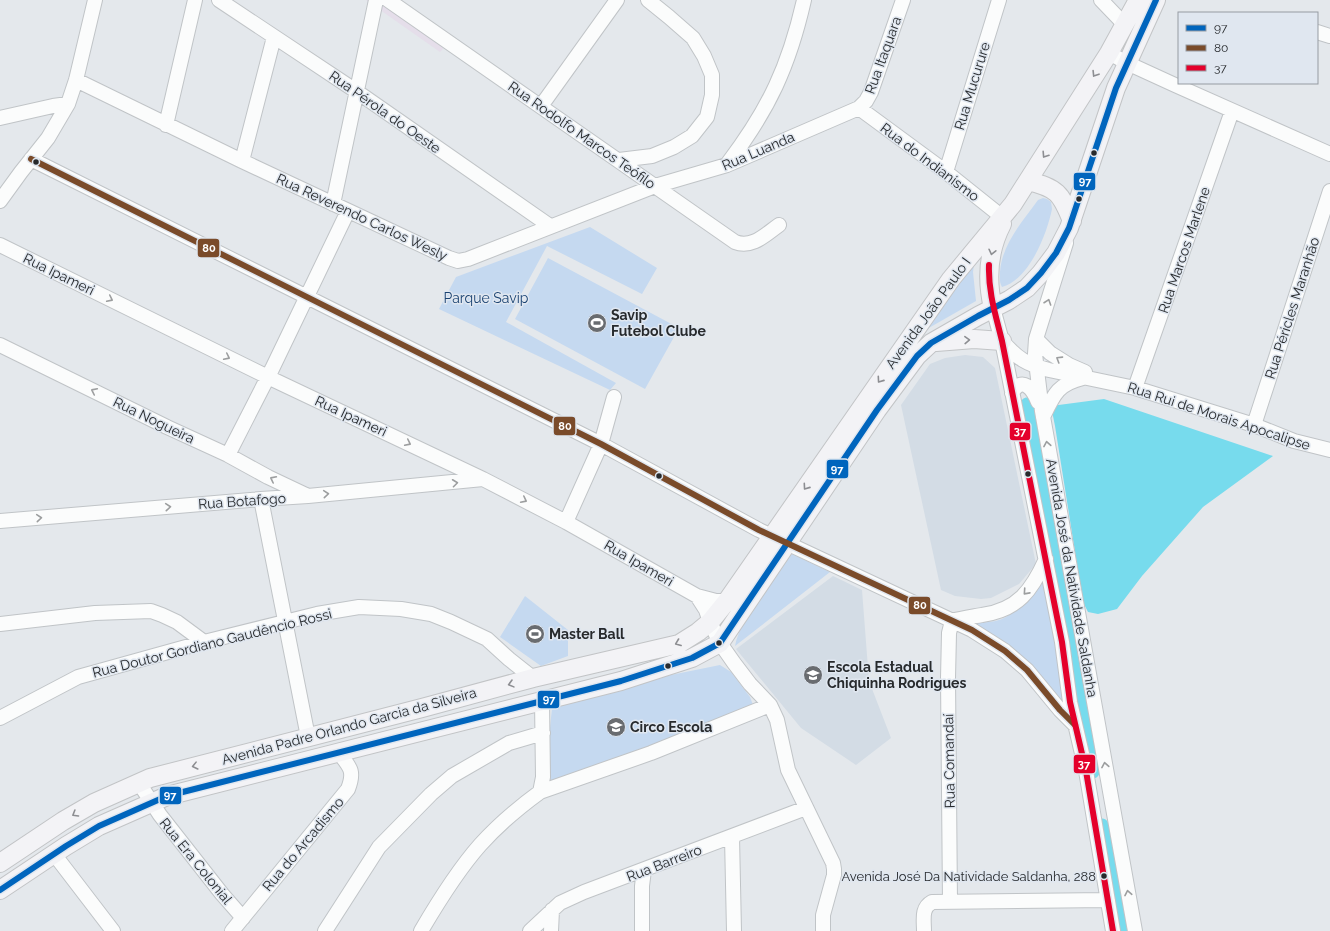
<svg xmlns="http://www.w3.org/2000/svg" width="1330" height="931" font-family="Raleway,sans-serif">
<rect width="100%" height="100%" fill="#e4e8ec"/>
<path fill="#e5deea" d="M366,0H399L453,38L440,52Z"/>
<path fill="#d3dce5" d="M965,355L983,357L995,368L1036,564L1019,584L991,598L981,599L955,596L941,590L901,405L930,364L945,358Z
M833,576L862,590L869,681L891,738L856,765L801,728L736,649Z"/>
<path fill="#c5d9f0" d="M1043,198L1047,199L1051,202L1052,209C1047,234 1029,280 1002,287C999,282 1000,277 1000,272C1002,244 1022,222 1038,200Z
M590,227L657,268L642,294L547,246L506,322L616,383L610,390L439,309L456,277Z
M976,250L973,272L976,301L927,329L922,325Z
M548,258L679,328L645,389L515,319Z
M792,554L830,572L735,646C740,618 774,577 792,554Z
M1044,574L1060,660L1063,704L1044,679L1025,660L971,623C981,622 992,623 1002,619C1021,610 1032,591 1044,574Z
M525,596L568,630V656L541,666L500,637Z
M720,665L731,672L750,697L753,705L751,711L551,784L549,777L550,728L552,708L661,677Z"/>
<path fill="#77dbed" d="M1104,399L1273,456L1203,507L1142,576L1117,609L1098,614L1088,612L1083,602L1055,426L1051,406Z"/>
<g fill="none" stroke-linecap="round" stroke-linejoin="round">
<path stroke="#77dbed" stroke-width="13" d="M1027,404L1093,772
M1102,825L1123,931"/>
<g stroke="#c0c4c7" stroke-width="16">
<path id="minor" d="M219,0L356,91L550,226
M388,0L735,242C752,249 766,234 779,225
M1101,0L1125,25
M1317,32L1330,36
M1109,53L1127,63L1175,85L1330,154
M76,80L242,161L449,258L458,261L468,259L655,186L727,165L859,108L866,101L871,92L903,0
M541,106L617,0
M859,108L946,172L1001,216
M0,118L53,106L68,104
M166,125L195,0
M31,159L601,444L759,530L972,630L1005,651L1027,670L1060,710L1075,725
M619,160L652,156L674,147L692,136L707,117L712,95V75L704,56L693,38L669,17L648,0
M242,161L274,37
M728,163C769,109 789,66 804,0
M946,172L999,0
M0,201L21,172L48,138L68,104L76,80L95,0
M333,204L376,0
M1066,243L1036,339L1035,354L1042,411L1135,931
M0,245L274,380L483,479L566,522L697,596L716,601H733
M993,308L1002,341L1062,642L1070,702L1086,771L1113,931
M1036,339L1050,353L1069,365L1085,372
M1002,341C1018,359 1026,364 1049,370L1135,388L1254,425L1294,441L1330,450
M0,345L167,427L228,455L268,477L306,495
M1135,388L1232,111
M1012,393C1022,375 1033,389 1038,402
M1043,417C1054,394 1058,384 1083,378
M1254,425L1330,191
M228,455L272,369L348,211
M261,499L308,737
M0,521L261,499L308,496L483,479
M566,522L601,444L614,397
M697,596L706,610L710,622L720,643L734,663L750,684L770,705L777,720L788,770L833,863L834,869V875L823,915V931
M952,621C962,618 971,617 982,615C1018,610 1032,590 1046,559
M0,624L95,613L151,611L162,615L177,622L204,642
M0,718L78,677L204,642L317,614L359,607L401,609L431,614L451,622L487,639L509,659L533,678
M139,783L160,815L222,894L243,918
M540,792L651,753L770,705
M732,837L734,931
M54,854L113,931
M950,902L948,678L949,633L952,621
M232,931L348,789C355,771 350,767 339,753
M325,931L379,847L431,794L452,776L509,743L543,733
M421,931C438,902 457,871 480,845C498,825 518,808 540,792L543,777L542,701
M530,931L560,903L584,892L806,808
M551,931L552,910
M642,931V886L644,870
M924,931C924,920 921,908 932,902L1108,900"/>
</g>
<g stroke="#c2c4c6" stroke-width="20">
<path id="major" d="M1028,181C1057,188 1061,193 1072,221
M993,308C986,278 988,251 1002,224
M936,342L974,339L1002,341
M0,863L63,821L94,803L150,778L422,708L533,678L679,644L698,632L710,622L727,601L951,279L1013,204L1109,53L1138,0
M0,890L66,846L99,826L167,796L621,681L692,658L720,643L877,410L917,356L931,343L978,316L1009,300L1027,288L1041,273L1056,253L1069,228L1116,88L1156,0"/>
</g>
<use href="#minor" stroke="#fbfcfc" stroke-width="14"/>
<use href="#major" stroke="#f3f3f6" stroke-width="18"/>
<g stroke="#e0e7f0" stroke-width="9">
<path id="bus-1" d="M0,890L66,846L99,826L167,796L621,681L692,658L720,643L877,410L917,356L931,343L978,316L1009,300L1027,288L1041,273L1056,253L1069,228L1116,88L1156,0"/>
</g>
<g stroke="#e0e7f0" stroke-width="9">
<path id="bus-2" d="M31,159L601,444L759,530L972,630L1005,651L1027,670L1060,710L1075,725"/>
</g>
<g stroke="#e0e7f0" stroke-width="9">
<path id="bus-3" d="M989,265C988,292 996,316 1002,341L1062,642L1070,702L1086,771L1113,931"/>
</g>
<use href="#bus-1" stroke="#0065bd" stroke-width="6"/>
<use href="#bus-2" stroke="#7a4b2a" stroke-width="6"/>
<use href="#bus-3" stroke="#e4002b" stroke-width="6"/>
</g>
<defs><path id="oneway-chevron" d="M-2-3.5L2.5 0L-2 3.5" fill="none" stroke-width="1.6" stroke-linecap="round" stroke-linejoin="round"/></defs>
<g stroke="#8d8e92">
<use href="#oneway-chevron" transform="translate(1095 74) rotate(122)"/>
<use href="#oneway-chevron" transform="translate(1045 155) rotate(123)"/>
<use href="#oneway-chevron" transform="translate(992 252) rotate(103)"/>
<use href="#oneway-chevron" transform="translate(967 340) rotate(-2)"/>
<use href="#oneway-chevron" transform="translate(880 380) rotate(125)"/>
<use href="#oneway-chevron" transform="translate(806 487) rotate(125)"/>
<use href="#oneway-chevron" transform="translate(678 643) rotate(159)"/>
<use href="#oneway-chevron" transform="translate(511 684) rotate(165)"/>
<use href="#oneway-chevron" transform="translate(195 766) rotate(166)"/>
<use href="#oneway-chevron" transform="translate(75 814) rotate(149)"/>
</g>
<g stroke="#9c9e9f">
<use href="#oneway-chevron" transform="translate(110 299) rotate(26)"/>
<use href="#oneway-chevron" transform="translate(1048 302) rotate(-71)"/>
<use href="#oneway-chevron" transform="translate(227 357) rotate(26)"/>
<use href="#oneway-chevron" transform="translate(1059 359) rotate(-148)"/>
<use href="#oneway-chevron" transform="translate(94 391) rotate(-154)"/>
<use href="#oneway-chevron" transform="translate(408 443) rotate(26)"/>
<use href="#oneway-chevron" transform="translate(1047 444) rotate(-100)"/>
<use href="#oneway-chevron" transform="translate(273 479) rotate(-153)"/>
<use href="#oneway-chevron" transform="translate(455 483) rotate(-7)"/>
<use href="#oneway-chevron" transform="translate(326 494) rotate(-5)"/>
<use href="#oneway-chevron" transform="translate(524 500) rotate(27)"/>
<use href="#oneway-chevron" transform="translate(168 507) rotate(-5)"/>
<use href="#oneway-chevron" transform="translate(39 518) rotate(-5)"/>
<use href="#oneway-chevron" transform="translate(1026 592) rotate(132)"/>
<use href="#oneway-chevron" transform="translate(1105 765) rotate(-100)"/>
<use href="#oneway-chevron" transform="translate(1128 893) rotate(-101)"/>
</g>
<defs>
<g id="stadium-disc" transform="scale(1)"><circle r="9.5" fill="#696c70" stroke="#e0e7f0"/><path d="M0-5a6.5 5 0 1 0 0 10a6.5 5 0 1 0 0-10ZM-3.5-1.8h7v3.6h-7Z" fill="#fff"/></g>
<g id="school-disc" transform="scale(1)"><circle r="9.5" fill="#696c70" stroke="#e0e7f0"/><path d="M0-5L7-2L0 1L-7-2ZM-4 1L0 2.5L4 1V4Q0 6-4 4Z" fill="#fff"/></g>
</defs>
<g fill-rule="evenodd">
<use href="#stadium-disc" x="597" y="323"/>
<use href="#stadium-disc" x="535" y="634"/>
<use href="#school-disc" x="813" y="675"/>
<use href="#school-disc" x="616" y="727"/>
</g>
<g fill="#272a2d" stroke="#e0e7f0" stroke-width="1.5">
<circle cx="1094" cy="153" r="3.5"/>
<circle cx="36" cy="162" r="3.5"/>
<circle cx="1079" cy="199" r="3.5"/>
<circle cx="1028" cy="474" r="3.5"/>
<circle cx="659" cy="476" r="3.5"/>
<circle cx="719" cy="643" r="3.5"/>
<circle cx="668" cy="666" r="3.5"/>
<circle cx="1104" cy="876" r="3.5"/>
</g>
<g text-anchor="middle" dominant-baseline="central" stroke-width="3" stroke-linejoin="round" paint-order="stroke">
<g font-size="13" fill="#272a2d" stroke="#e0e7f0" text-anchor="end">
<text x="1096" y="876">Avenida José Da Natividade Saldanha, 288</text>
</g>
<g font-size="14" fill="#272a2d" stroke="#e0e7f0">
<text transform="translate(883 55) rotate(-70)">Rua Itaquara</text>
<text transform="translate(972 86) rotate(-73)">Rua Mucurure</text>
<text transform="translate(385 112) rotate(35)">Rua Pérola do Oeste</text>
<text transform="translate(582 135) rotate(35)">Rua Rodolfo Marcos Teófilo</text>
<text transform="translate(758 151) rotate(-23)">Rua Luanda</text>
<text transform="translate(930 162) rotate(37)">Rua do Indianismo</text>
<text transform="translate(362 217) rotate(25)">Rua Reverendo Carlos Wesly</text>
<text transform="translate(1184 250) rotate(-71)">Rua Marcos Marlene</text>
<text transform="translate(59 274) rotate(26)">Rua Ipameri</text>
<text transform="translate(1292 308) rotate(-72)">Rua Péricles Maranhão</text>
<text transform="translate(928 313) rotate(-54)">Avenida João Paulo I</text>
<text transform="translate(351 416) rotate(25)">Rua Ipameri</text>
<text transform="translate(1219 416) rotate(18)">Rua Rui de Morais Apocalipse</text>
<text transform="translate(154 420) rotate(26)">Rua Nogueira</text>
<text transform="translate(242 501) rotate(-4)">Rua Botafogo</text>
<text transform="translate(639 563) rotate(30)">Rua Ipameri</text>
<text transform="translate(1072 578) rotate(80)">Avenida José da Natividade Saldanha</text>
<text transform="translate(212 643) rotate(-14)">Rua Doutor Gordiano Gaudêncio Rossi</text>
<text transform="translate(349 726) rotate(-15)">Avenida Padre Orlando Garcia da Silveira</text>
<text transform="translate(949 761) rotate(-91)">Rua Comandaí</text>
<text transform="translate(303 844) rotate(-50)">Rua do Arcadismo</text>
<text transform="translate(196 861) rotate(51)">Rua Era Colonial</text>
<text transform="translate(664 863) rotate(-21)">Rua Barreiro</text>
</g>
<g font-size="14" fill="#194271" stroke="#e0e7f0">
<text x="486" y="298">Parque Savip</text>
</g>
<g font-size="14" font-weight="bold" fill="#272a2d" stroke="#e0e7f0" text-anchor="start">
<text x="611" y="315">Savip<tspan x="611" dy="16">Futebol Clube</tspan></text>
<text x="549" y="634">Master Ball</text>
<text x="827" y="667">Escola Estadual<tspan x="827" dy="16">Chiquinha Rodrigues</tspan></text>
<text x="630" y="727">Circo Escola</text>
</g>
</g>
<g stroke="#e0e7f0" stroke-width="1.5">
<rect x="1073" y="172" width="23" height="19" rx="4" fill="#0065bd"/>
<rect x="197" y="238" width="23" height="20" rx="4" fill="#7a4b2a"/>
<rect x="553" y="416" width="23" height="20" rx="4" fill="#7a4b2a"/>
<rect x="1009" y="422" width="22" height="19" rx="4" fill="#e4002b"/>
<rect x="826" y="459" width="23" height="20" rx="4" fill="#0065bd"/>
<rect x="908" y="596" width="23" height="19" rx="4" fill="#7a4b2a"/>
<rect x="537" y="690" width="23" height="19" rx="4" fill="#0065bd"/>
<rect x="1073" y="754" width="23" height="20" rx="4" fill="#e4002b"/>
<rect x="159" y="786" width="23" height="19" rx="4" fill="#0065bd"/>
</g>
<g font-size="11" text-anchor="middle" font-weight="bold" fill="#fff">
<text x="1085" y="185">97</text>
<text x="209" y="252">80</text>
<text x="565" y="430">80</text>
<text x="1020" y="435">37</text>
<text x="837" y="473">97</text>
<text x="920" y="609">80</text>
<text x="549" y="703">97</text>
<text x="1084" y="768">37</text>
<text x="170" y="799">97</text>
</g>
<rect x="1178" y="12" width="140" height="72" fill="#e0e7f0" stroke="#969ba2"/>
<rect x="1186" y="25" width="20" height="6" fill="#0065bd" stroke="#969ba2"/>
<text x="1214" y="32" font-size="12" fill="#272a2d">97</text>
<rect x="1186" y="45" width="20" height="6" fill="#7a4b2a" stroke="#969ba2"/>
<text x="1214" y="52" font-size="12" fill="#272a2d">80</text>
<rect x="1186" y="65" width="20" height="6" fill="#e4002b" stroke="#969ba2"/>
<text x="1214" y="72" font-size="12" fill="#272a2d">37</text>
</svg>
